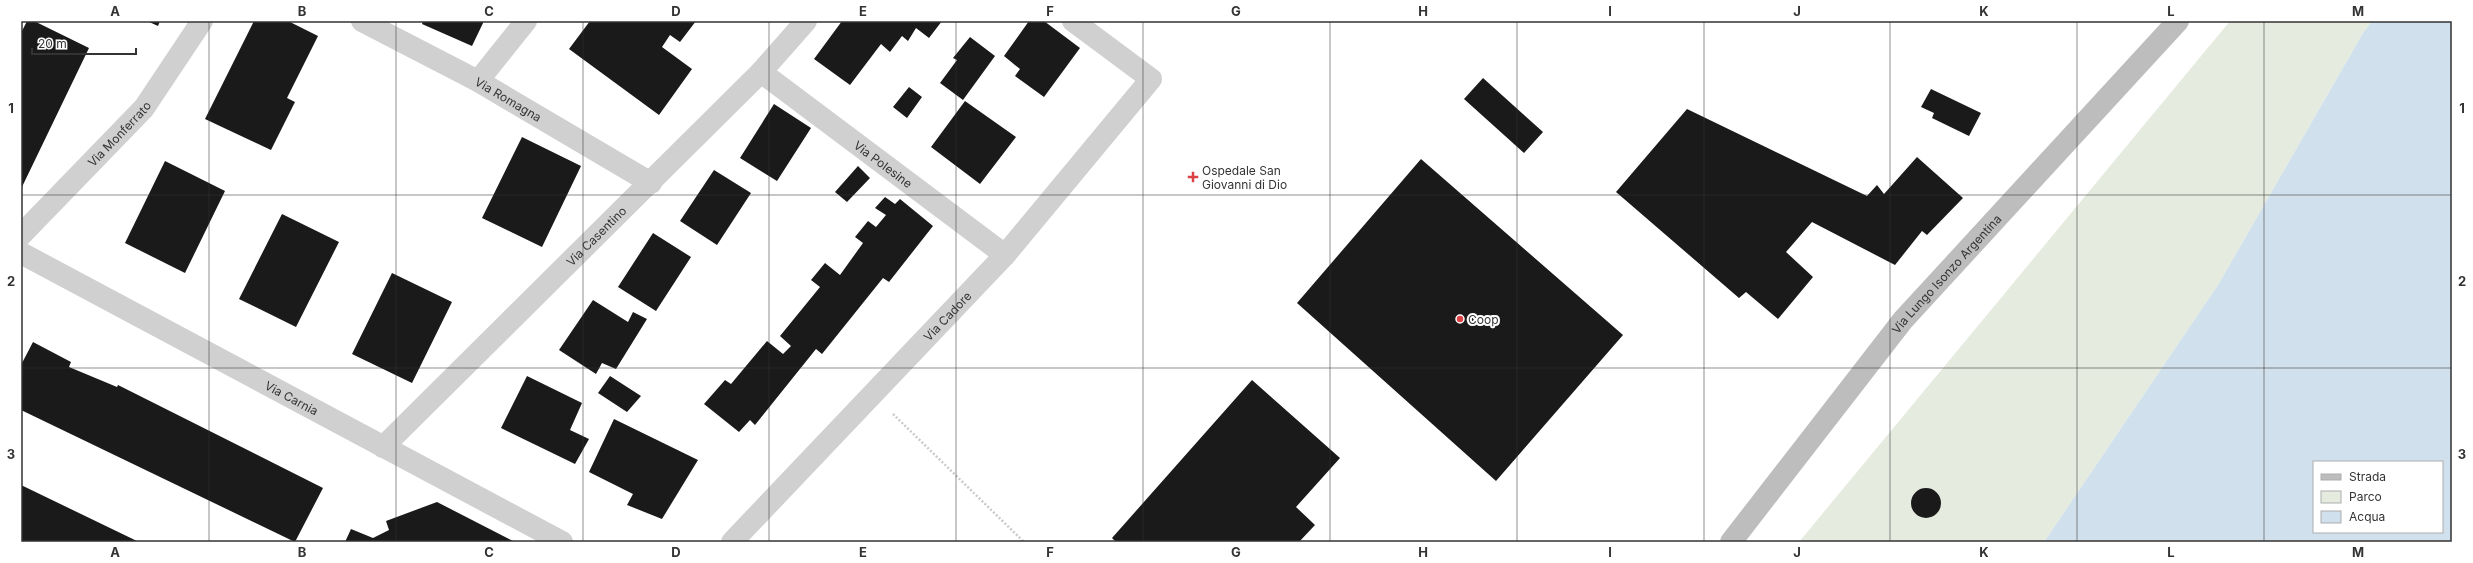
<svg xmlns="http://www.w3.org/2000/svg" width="2473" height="563" font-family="Inter,sans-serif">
<rect width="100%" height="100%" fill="#fff"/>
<path fill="#e5ebdf" d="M2230,21H2372L2363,33L2218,285L2044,542H1799Z"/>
<path fill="#d0e0ec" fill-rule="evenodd" d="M2372,21H2452V542H2044L2218,285L2363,33ZM2314,462H2442V532H2314Z"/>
<path fill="#1a1a1a" d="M27,21H34L89,48L21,189V33Z
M147,21H160L158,26Z
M254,21H288L318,36L287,98L295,102L271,150L205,119Z
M423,21H484L472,46L422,24Z
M590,21H696L680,42L670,35L662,47L692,69L659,115L569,49Z
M842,21H942L929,38L916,28L908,41L902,36L890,52L881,44L850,85L814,59Z
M1029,21H1044L1080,48L1044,97L1015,76L1020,69L1004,56Z
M970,37L995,56L963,100L940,83L957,60L953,58Z
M1483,78L1543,132L1524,153L1464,99Z
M909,87L922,97L907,118L893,107Z
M1931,89L1981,113L1969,136L1932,118L1934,113L1921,107Z
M965,101L1016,137L980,184L931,147Z
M774,104L811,128L777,181L740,158Z
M1687,109L1867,196L1877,185L1884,194L1917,157L1963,198L1927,235L1922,231L1895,265L1812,222L1786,252L1813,277L1778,319L1746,292L1739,298L1616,192Z
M522,137L581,166L542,247L482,218Z
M1421,159L1623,335L1496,481L1297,303Z
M165,161L225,191L185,273L125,243Z
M858,166L870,178L847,202L835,192Z
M714,170L751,193L717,245L680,221Z
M885,197L895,204L900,199L933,226L889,282L883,278L822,354L816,349L755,425L750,420L739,432L704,404L725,380L731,384L767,341L783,354L791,346L780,336L820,287L811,280L825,263L840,275L863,243L855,237L868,221L876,227L886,215L875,208Z
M282,214L339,242L296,327L239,299Z
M653,233L691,257L656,311L618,287Z
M392,273L452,302L412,383L352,354Z
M593,300L628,322L633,312L647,319L616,369L602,363L596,374L559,350Z
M33,342L71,362L69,367L117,387L118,385L323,488L295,542L21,410V365Z
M527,376L582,403L570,430L589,439L575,464L501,428Z
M610,376L641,396L627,412L598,393Z
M1252,380L1340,458L1296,507L1315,525L1299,542H1116L1112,538Z
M614,419L698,460L662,519L627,505L633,494L589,472Z
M21,485L139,542H21Z
M1911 503a15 15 0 1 1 30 0a15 15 0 1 1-30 0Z
M437,502L515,542H345L351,529L373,538L389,530L386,521Z"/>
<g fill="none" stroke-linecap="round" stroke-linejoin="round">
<path stroke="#cacaca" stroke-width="2.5" stroke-dasharray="2 2" stroke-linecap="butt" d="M893,414L1024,542"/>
<g stroke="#d0d0d0" stroke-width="22">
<path id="s1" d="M362,21L478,81L651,183"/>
<path id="s2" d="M761,72L1005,255"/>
<path d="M478,81L526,21"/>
<path id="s3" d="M21,235L144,108L202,21"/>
<path id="s4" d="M21,253L562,542"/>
<path id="s5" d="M383,447L761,72L806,21"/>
<path id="s6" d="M732,542L1005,255L1151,79L1073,21"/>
</g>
<path stroke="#bdbdbd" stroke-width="22" id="s7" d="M1731,542L1903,320L2178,21"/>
</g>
<path fill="none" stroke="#333" stroke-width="1" stroke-opacity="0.55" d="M209,21V542M396,21V542M583,21V542M769,21V542M956,21V542M1143,21V542M1330,21V542M1517,21V542M1704,21V542M1890,21V542M2077,21V542M2264,21V542M21,195H2452M21,368H2452"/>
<g fill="#dc4245" stroke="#fff" stroke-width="1.5">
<path d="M1191 171h4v4h4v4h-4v4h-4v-4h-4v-4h4z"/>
<circle cx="1460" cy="319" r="4"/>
</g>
<g text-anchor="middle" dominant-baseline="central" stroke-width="4" stroke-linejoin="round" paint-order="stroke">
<g font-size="12" fill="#333" stroke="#fff">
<text stroke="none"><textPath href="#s1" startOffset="166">Via Romagna</textPath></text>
<text stroke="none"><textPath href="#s3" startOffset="141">Via Monferrato</textPath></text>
<text stroke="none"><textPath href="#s2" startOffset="153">Via Polesine</textPath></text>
<text stroke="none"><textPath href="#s5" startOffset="300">Via Casentino</textPath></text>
<text stroke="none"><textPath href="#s7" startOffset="344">Via Lungo Isonzo Argentina</textPath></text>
<text stroke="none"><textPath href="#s6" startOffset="312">Via Cadore</textPath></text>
<text stroke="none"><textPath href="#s4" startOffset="307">Via Carnia</textPath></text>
</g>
<g font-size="12" fill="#333" stroke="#fff" text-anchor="start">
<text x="1202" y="170">Ospedale San<tspan x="1202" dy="14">Giovanni di Dio</tspan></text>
<text x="1468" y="319">Coop</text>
</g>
</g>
<rect width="2473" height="563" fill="none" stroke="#ffffff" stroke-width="44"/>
<rect x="2313" y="461" width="130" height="72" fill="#ffffff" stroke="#adadad"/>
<rect x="2321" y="474" width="20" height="6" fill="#bdbdbd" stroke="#adadad"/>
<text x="2349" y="481" font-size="12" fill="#333333">Strada</text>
<rect x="2321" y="491" width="20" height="12" fill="#e5ebdf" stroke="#adadad"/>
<text x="2349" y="501" font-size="12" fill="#333333">Parco</text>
<rect x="2321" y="511" width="20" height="12" fill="#d0e0ec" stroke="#adadad"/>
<text x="2349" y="521" font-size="12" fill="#333333">Acqua</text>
<path d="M32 48v6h104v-6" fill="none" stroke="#333333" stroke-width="2"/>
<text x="38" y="48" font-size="12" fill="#333333" stroke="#ffffff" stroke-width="3" paint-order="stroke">20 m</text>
<rect x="22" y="22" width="2429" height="519" fill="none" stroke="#333" stroke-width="1.5"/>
<g font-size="13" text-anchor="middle" font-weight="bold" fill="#333">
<text x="115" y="16">A</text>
<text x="302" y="16">B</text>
<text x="489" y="16">C</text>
<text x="676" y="16">D</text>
<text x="863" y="16">E</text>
<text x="1050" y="16">F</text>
<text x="1236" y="16">G</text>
<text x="1423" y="16">H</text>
<text x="1610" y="16">I</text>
<text x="1797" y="16">J</text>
<text x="1984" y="16">K</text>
<text x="2171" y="16">L</text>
<text x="2358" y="16">M</text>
<text x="11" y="113">1</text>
<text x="2462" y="113">1</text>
<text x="11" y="286">2</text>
<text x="2462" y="286">2</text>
<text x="11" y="459">3</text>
<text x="2462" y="459">3</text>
<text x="115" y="557">A</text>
<text x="302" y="557">B</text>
<text x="489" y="557">C</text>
<text x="676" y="557">D</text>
<text x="863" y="557">E</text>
<text x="1050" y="557">F</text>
<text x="1236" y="557">G</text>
<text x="1423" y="557">H</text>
<text x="1610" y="557">I</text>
<text x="1797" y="557">J</text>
<text x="1984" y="557">K</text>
<text x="2171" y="557">L</text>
<text x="2358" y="557">M</text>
</g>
</svg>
